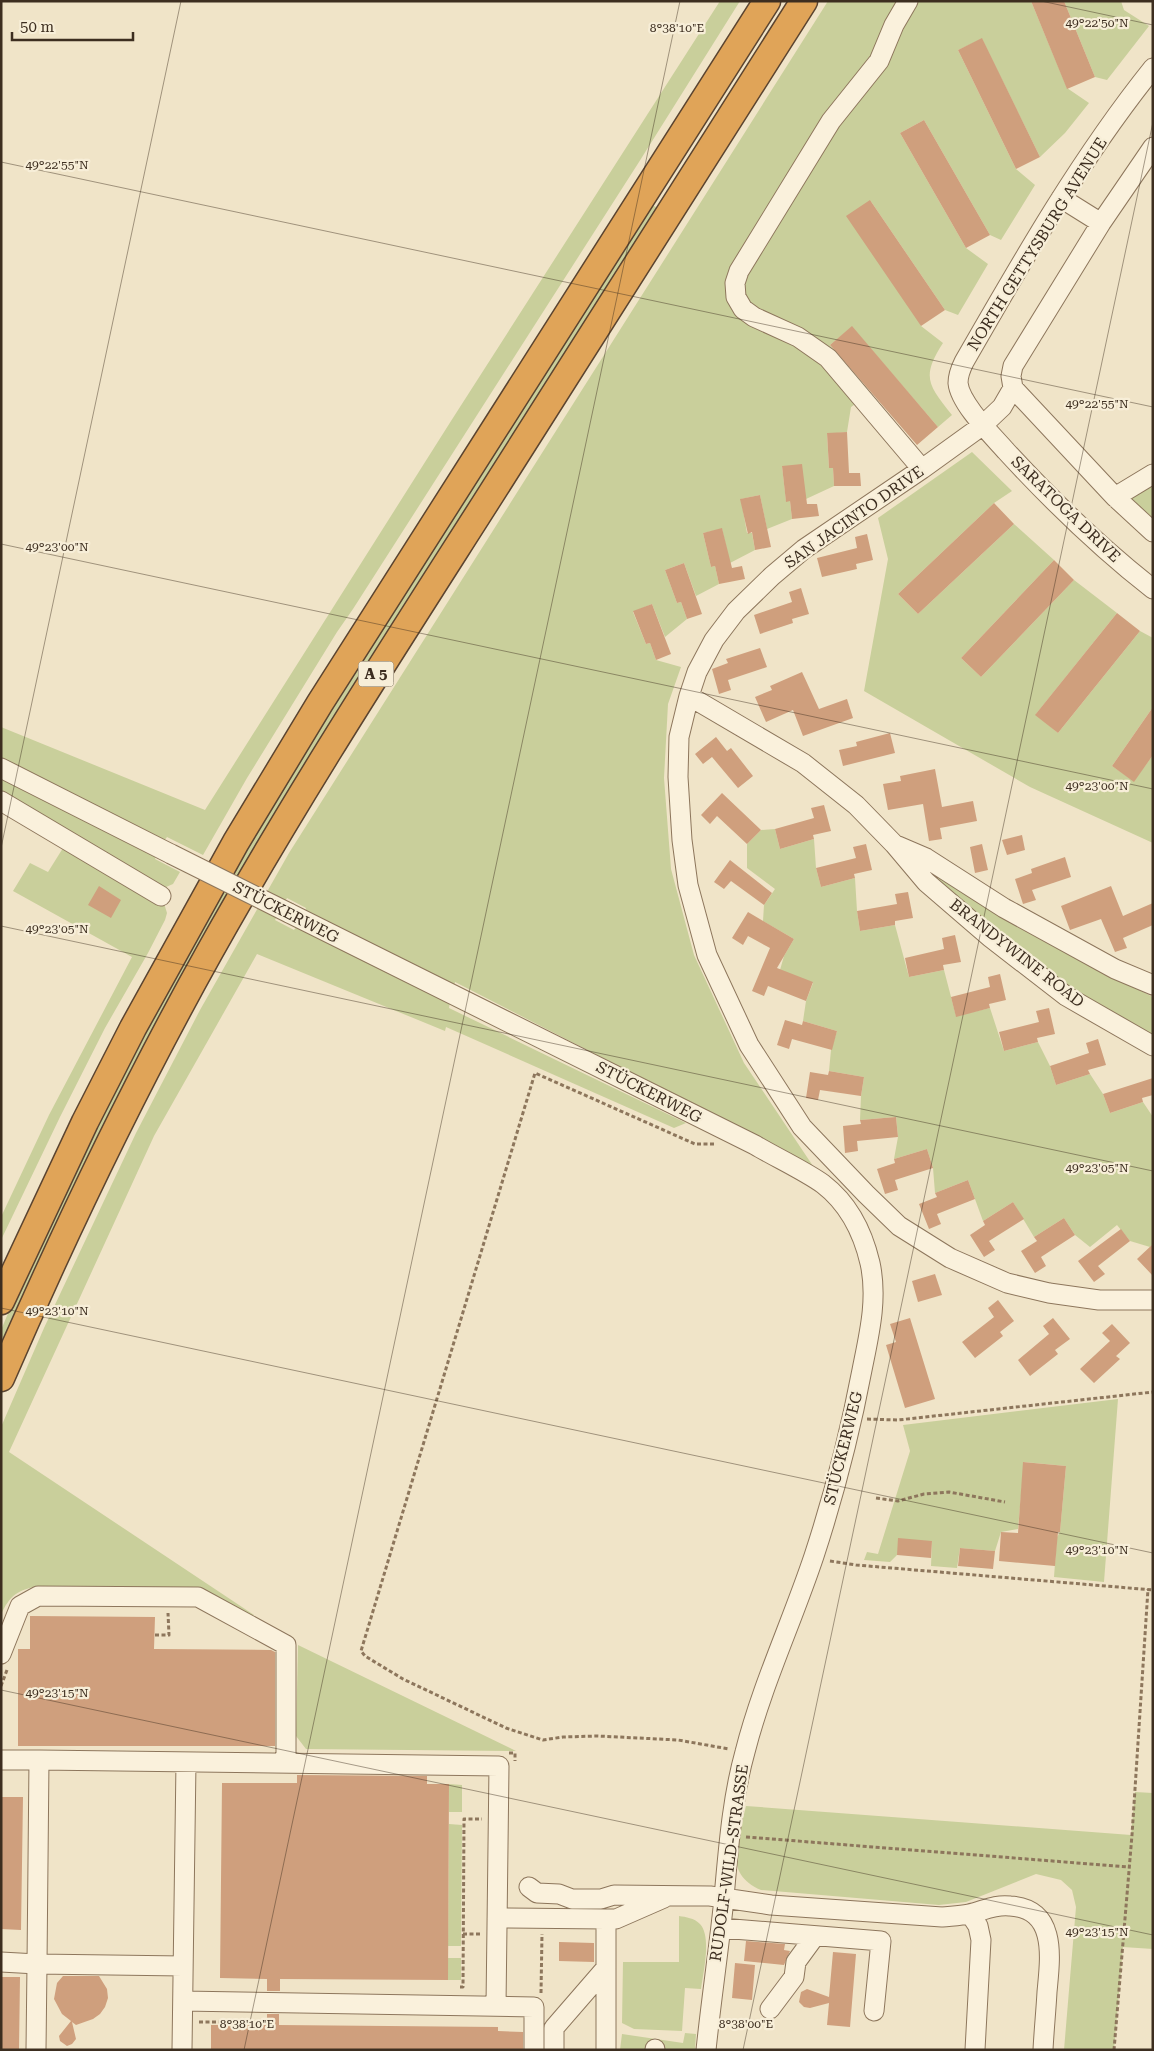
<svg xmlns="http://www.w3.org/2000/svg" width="1154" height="2051" font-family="'Roboto Serif',serif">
<rect width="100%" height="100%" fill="#f0e4c8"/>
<path fill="#c9cf9b" d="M720,1H740L639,162L353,609L337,632L247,778L203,855L167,837L164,841L1,760V727L205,810L451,421Z
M828,1H1031L1067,88L1089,103L1065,133L1040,157L982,39L958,50L1016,169L1035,185L1001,240L990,235L924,120L900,133L966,248L988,264L958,315L945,310L870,200L921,326L943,343C921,377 928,385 952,415L938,427L852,327L830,345L871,393L851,407L847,432L827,434L829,468H833L834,486L806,499L782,466L786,501H790L792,519L767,529L760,495L741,499L747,533H752L755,550L730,563L722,529L703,533L711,567L715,566L719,584L696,596L684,563L665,570L677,603L681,602L687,619L665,637L652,604L633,612L646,644L650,643L656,660L681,667L668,704L664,778L671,869L694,955L744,1063L813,1166L455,982L454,987L305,912L306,908L287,898L275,920L294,930L297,926L450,1002L449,1008L686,1123L674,1128L446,1027L445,1031L257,954L154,1136L9,1452L254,1615L242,1618L186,1588L40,1586C18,1589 9,1596 1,1615V1427L44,1328L136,1133L200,1010L289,853Z
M1064,1H1121L1124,10L1149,26L1107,80L1095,77Z
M652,205L658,208C524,421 383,629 256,845C161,1006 78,1174 1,1345V1330L12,1304L98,1125L131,1059L169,987L249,845L332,708Z
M972,452L1012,491L994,503L898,594L918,614L1014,524L1054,560L961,658L981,677L1074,580L1117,613L1036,714L1058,733L1140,631L1153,638V707L1112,766L1134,781L1153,755V843L1030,787L864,691L888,559L878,518Z
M1153,474V532L1115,497Z
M1,776L156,856L155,859L180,872L173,884L166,887L163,900L167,913L165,920L148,953L105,1028L60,1117L1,1240V1217L49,1115L132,957L13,891L30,863L48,872L68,840L1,805Z
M775,829L780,849L814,839L816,868L821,887L855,878L857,911L860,931L895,925L909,977L944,970L956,1016L990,1008L1004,1051L1038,1042L1050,1066L1056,1085L1090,1074L1103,1094L1110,1113L1143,1102L1153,1117V1244L1150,1247L1130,1241L1117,1225L1090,1247L1075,1235L1064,1218L1034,1237L1013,1202L983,1221L968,1180L935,1193L933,1168L927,1149L894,1159L898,1137L896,1117L860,1120L861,1096L864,1077L829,1071L831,1050L837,1031L803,1021L806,1001L813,983L780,970L784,956L794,939L763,921L764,905L775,889L747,868V844L761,830Z
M921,862L989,910L1064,952L1153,997V1038L1074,991L999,934L920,865Z
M1118,1399L1104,1582L1054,1577L1057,1537L1060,1532L1066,1466L1024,1462L1018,1529L1001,1532L995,1551L960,1548L957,1568L931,1566L932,1541L897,1555L890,1562L864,1560L867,1552L878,1554L910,1451L903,1425Z
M298,1645L516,1751L306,1749L296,1736Z
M449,1784L462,1785V1812H449Z
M1135,1792L1153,1793V1949L1123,1947L1114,2050H1064L1076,1907L1072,1890L1061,1880L1036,1874L966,1902L939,1905L761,1890C721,1873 739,1838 746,1806L1131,1835Z
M449,1824L462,1825L461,1946H448Z
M679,1916C686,1917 694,1918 700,1924C712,1937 703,1973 701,1989L685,1988L682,2031L634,2029L622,2023L623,1962H679Z
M448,1958H461V1980H448Z
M685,2033L696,2034L695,2050H620L622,2034L683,2043Z"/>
<path fill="#cf9f7d" d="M1031,1H1064L1095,77L1067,89Z
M982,38L1040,157L1016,169L958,50Z
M924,120L990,235L966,248L900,133Z
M870,200L945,310L921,326L846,216Z
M852,326L938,427L917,445L830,345Z
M847,432L849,473H860L861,486H834L833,468H829L827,433Z
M802,464L807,504H817L819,516L792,519L790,501L786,502L782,466Z
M760,495L771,547L755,550L752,532L748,534L740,499Z
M994,503L1014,524L918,614L898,594Z
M722,528L732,568L742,566L745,579L719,584L715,566L711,567L703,533Z
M867,534L873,560L856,564L857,569L822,577L817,558L857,548L855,537Z
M1054,560L1074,580L981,677L961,658Z
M684,563L702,614L687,619L681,602L677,603L665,570Z
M801,588L809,614L792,619L793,623L760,634L754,615L792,602L789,592Z
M652,604L671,654L656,660L650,643L646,644L633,611Z
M1117,613L1140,631L1058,733L1035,715Z
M760,648L767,667L728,680L731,690L719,694L712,669L728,663L726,659Z
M802,672L819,709L847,699L853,718L803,736L793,710L766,722L755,697L772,690L770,686Z
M1153,707V755L1134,782L1112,766Z
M890,733L895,753L843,766L839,750L857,746L856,742Z
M716,737L727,751L731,748L753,776L738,788L712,757L703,764L695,754Z
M935,769L942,807L973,801L977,821L940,828L942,839L929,841L923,804L888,810L883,784L901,781L900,776Z
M722,793L761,830L747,844L717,816L710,824L701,815Z
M824,805L831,831L813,835L814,839L780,849L775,829L814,818L811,808Z
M1022,835L1025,850L1007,855L1002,840Z
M866,844L872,870L854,874L855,878L821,887L816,868L856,858L853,847Z
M982,844L988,870L975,873L970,847Z
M1065,857L1071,877L1032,890L1036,900L1023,904L1015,879L1032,873L1031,869Z
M730,860L772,893L764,905L731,881L724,889L714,882Z
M99,886L121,900L111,918L88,905Z
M1111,886L1123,916L1153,903V925L1123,938L1127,948L1115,952L1101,919L1070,930L1061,906Z
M908,892L913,918L895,921V925L860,931L857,911L897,904L895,894Z
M748,912L794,939L777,968L813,982L806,1001L768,986L764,996L752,991L770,948L748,936L743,945L732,938Z
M955,935L961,962L943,965L944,970L909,977L905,958L944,949L942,938Z
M1000,974L1006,1000L989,1004L990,1008L956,1017L951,997L990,987L988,977Z
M1049,1008L1055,1034L1037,1038L1038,1042L1004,1051L999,1032L1039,1022L1036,1011Z
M785,1020L802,1025L803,1021L837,1031L832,1050L792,1039L789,1049L777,1045Z
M1098,1039L1106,1065L1088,1070L1090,1074L1056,1085L1050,1066L1089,1053L1086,1043Z
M829,1071L864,1077L861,1096L820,1090L818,1100L806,1098L810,1072L828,1075Z
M1153,1078V1095L1142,1098L1143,1102L1110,1113L1103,1094Z
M896,1117L898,1137L857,1141L858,1151L845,1153L843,1126L861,1124L860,1120Z
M927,1149L933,1168L895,1180L898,1190L885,1194L877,1169L895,1163L894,1159Z
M968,1180L975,1199L937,1214L941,1224L929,1229L919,1204L937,1197L935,1193Z
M1013,1202L1024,1219L989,1241L995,1250L984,1257L970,1235L985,1225L983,1221Z
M1064,1218L1075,1235L1041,1257L1046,1266L1035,1273L1021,1251L1037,1241L1034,1237Z
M1121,1229L1130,1241L1098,1266L1105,1274L1094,1282L1078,1261Z
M1153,1244V1276L1137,1259Z
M935,1274L942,1295L918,1302L912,1281Z
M998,1300L1014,1321L1000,1332L1003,1336L975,1358L962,1342L994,1317L988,1308Z
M910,1318L935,1399L905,1408L886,1345L896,1342L890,1324Z
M1053,1318L1070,1339L1055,1350L1058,1354L1030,1376L1018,1360L1049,1334L1043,1326Z
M1112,1324L1130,1343L1116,1356L1120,1359L1094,1383L1080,1369L1110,1341L1102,1333Z
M1023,1462L1066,1466L1060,1532H1058L1055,1566L999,1561L1001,1532L1018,1533Z
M898,1538L932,1541L931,1558L897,1555Z
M960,1548L995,1551L993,1569L958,1566Z
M30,1616L155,1617L154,1649L271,1650L275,1652V1746H18V1649H30Z
M297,1775L427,1776V1784H449L448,1980L280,1979V1991H267V1979L220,1978L222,1783H297Z
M1,1797H23L21,1930L1,1929Z
M746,1941L785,1944L784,1950L790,1951L784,1965L744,1961Z
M559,1942L594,1943V1962L559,1961Z
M833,1952L856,1954L850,2027L827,2025L829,2003L810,2008L804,2007L799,2002L801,1992L807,1989L829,1997Z
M735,1963L755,1965L752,2000L732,1998Z
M63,1976H99L107,1989L108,1998L105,2007L100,2014L93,2019L76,2025L72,2022L76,2039L72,2044L67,2046L60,2041L59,2036L71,2021L62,2014L54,1999L57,1983Z
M1,1977H20L19,2050H1Z
M267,2014H279V2025L498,2027V2031L523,2032V2050H211V2025H267Z"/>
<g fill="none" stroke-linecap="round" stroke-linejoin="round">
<g stroke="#8d765c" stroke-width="21">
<path id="minor" d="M908,1L894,25L879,61L831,121L739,271L735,283L736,297L743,309L754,317L798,337L828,358L922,469
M1153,68C1080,159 1022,261 964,362C961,368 958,375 958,383C960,404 993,436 1006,451C1052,501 1099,547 1153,589
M1153,147L1101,223L1013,366L1011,376L1013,388L1002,407L983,425L922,469L804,549L772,576L736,611L714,640L697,672L689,696L679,737L678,777L682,840L688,885L707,955L749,1045L802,1127L866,1194L899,1226L950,1258L1007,1283L1049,1293L1099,1300H1153
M1061,198L1101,223
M1013,388L1115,497L1153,532
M1115,497L1153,474
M689,696L803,763L856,805L894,844L926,882L991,938L1066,996L1153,1046
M1,768L171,854
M1,801L161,896
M898,846L926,858L1004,908L1115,969L1153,985
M289,913L755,1145C775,1157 805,1171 823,1184C849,1204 863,1233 870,1263C878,1299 869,1335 862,1370C850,1433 834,1495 814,1556C792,1622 762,1685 745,1752C731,1802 728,1856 723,1908C718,1955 711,2002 706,2050
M1,1654L20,1606L38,1596L198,1597L286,1645V1763
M1,1760H39
M529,1887L537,1893L559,1894L572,1899H601L614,1895L710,1896L771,1905L942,1917C951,1916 960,1916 969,1914C983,1911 995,1904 1010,1906C1058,1909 1050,1959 1047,1992C1046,2011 1044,2030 1043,2050
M970,1914L978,1926L981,1940L975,2050
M497,1918L606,1919
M721,1928L881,1941L874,2011
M1,1962L37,1964L39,1760L499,1766L496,2006
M183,2001L534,2007V2050
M770,2009L794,1977L796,1962L815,1936
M36,2050L37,1964L183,1966
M182,2050L186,1762
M554,2050V2028L606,1968
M606,2050V1919H616L664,1898
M655,2050V2049"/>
</g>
<g stroke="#5b4430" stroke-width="29">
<path id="highway" d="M1,1301L85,1122L133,1028L236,842L320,703L767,1
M1,1378C64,1233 132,1091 209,953C295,799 391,651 486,502C592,335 698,168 804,1"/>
</g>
<path stroke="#8d765c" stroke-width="3" stroke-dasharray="4 2.5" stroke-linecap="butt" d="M714,1144H695L535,1073L361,1651L365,1656L403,1679L506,1728L543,1740L563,1737L598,1736L678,1740L729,1749
M867,1419L898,1420L1153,1392
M876,1498L898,1501L924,1494L949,1492L1005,1502
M830,1561L856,1565L1153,1590
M155,1635H169L168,1613
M1,1686L7,1670
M509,1753H515V1761
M746,1837L1129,1867
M463,1934H480
M460,1987H463L464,1819H482
M541,1993L542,1934
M199,2022H265V2020
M1114,2050L1132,1835L1148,1589"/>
<use href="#minor" stroke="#faf1dc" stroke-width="19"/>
<use href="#highway" stroke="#e0a458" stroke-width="26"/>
<g stroke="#8d765c" stroke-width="21" stroke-linecap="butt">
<path id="minor-bridge" d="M171,854L289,913"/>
</g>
<use href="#minor-bridge" stroke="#faf1dc" stroke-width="19"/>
</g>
<path fill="none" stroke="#3d2e20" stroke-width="1" stroke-opacity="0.45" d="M1041,1L1153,25M1,162L1153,407M1,544L1153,789M1,848L181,1M1,926L1153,1171M1,1308L1153,1553M1,1690L1153,1935M244,2050L680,1M743,2050L1153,122"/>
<g text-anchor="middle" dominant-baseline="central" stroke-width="4.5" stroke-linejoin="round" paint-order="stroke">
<rect fill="#f7eed8" stroke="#756857" stroke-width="1" x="358.5" y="661.5" width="35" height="25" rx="4"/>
<g font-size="15" font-weight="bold" fill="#3d2e20">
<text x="376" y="674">A 5</text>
</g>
<g font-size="16" fill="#3d2e20" stroke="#f7eed8">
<text transform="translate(1037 244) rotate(-58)">NORTH GETTYSBURG AVENUE</text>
<text transform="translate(1066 509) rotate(44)">SARATOGA DRIVE</text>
<text transform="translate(854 517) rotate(-35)">SAN JACINTO DRIVE</text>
<text transform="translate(286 912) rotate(27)">STÜCKERWEG</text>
<text transform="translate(1017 953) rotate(38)">BRANDYWINE ROAD</text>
<text transform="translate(649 1092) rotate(27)">STÜCKERWEG</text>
<text transform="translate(843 1448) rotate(-76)">STÜCKERWEG</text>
<text transform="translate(729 1863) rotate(-82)">RUDOLF-WILD-STRASSE</text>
</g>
</g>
<g font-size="12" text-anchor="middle" fill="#3d2e20" stroke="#f7eed8" stroke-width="4.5" stroke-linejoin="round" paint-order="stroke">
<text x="1097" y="27">49°22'50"N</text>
<text x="677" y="32">8°38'10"E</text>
<text x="57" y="169">49°22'55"N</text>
<text x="1097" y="408">49°22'55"N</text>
<text x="57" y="551">49°23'00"N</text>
<text x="1097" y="790">49°23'00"N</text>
<text x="57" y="933">49°23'05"N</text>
<text x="1097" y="1172">49°23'05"N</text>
<text x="57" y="1315">49°23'10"N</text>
<text x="1097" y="1554">49°23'10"N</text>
<text x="57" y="1697">49°23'15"N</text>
<text x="1097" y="1936">49°23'15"N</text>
<text x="247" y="2028">8°38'10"E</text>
<text x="746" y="2028">8°38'00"E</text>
</g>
<rect width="1154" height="2051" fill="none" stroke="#3d2e20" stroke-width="5"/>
<path d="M12 32v8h121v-8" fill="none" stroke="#3d2e20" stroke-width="2.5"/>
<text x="20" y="32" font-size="15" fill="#3d2e20" stroke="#f7eed8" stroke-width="4" paint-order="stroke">50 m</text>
</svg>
